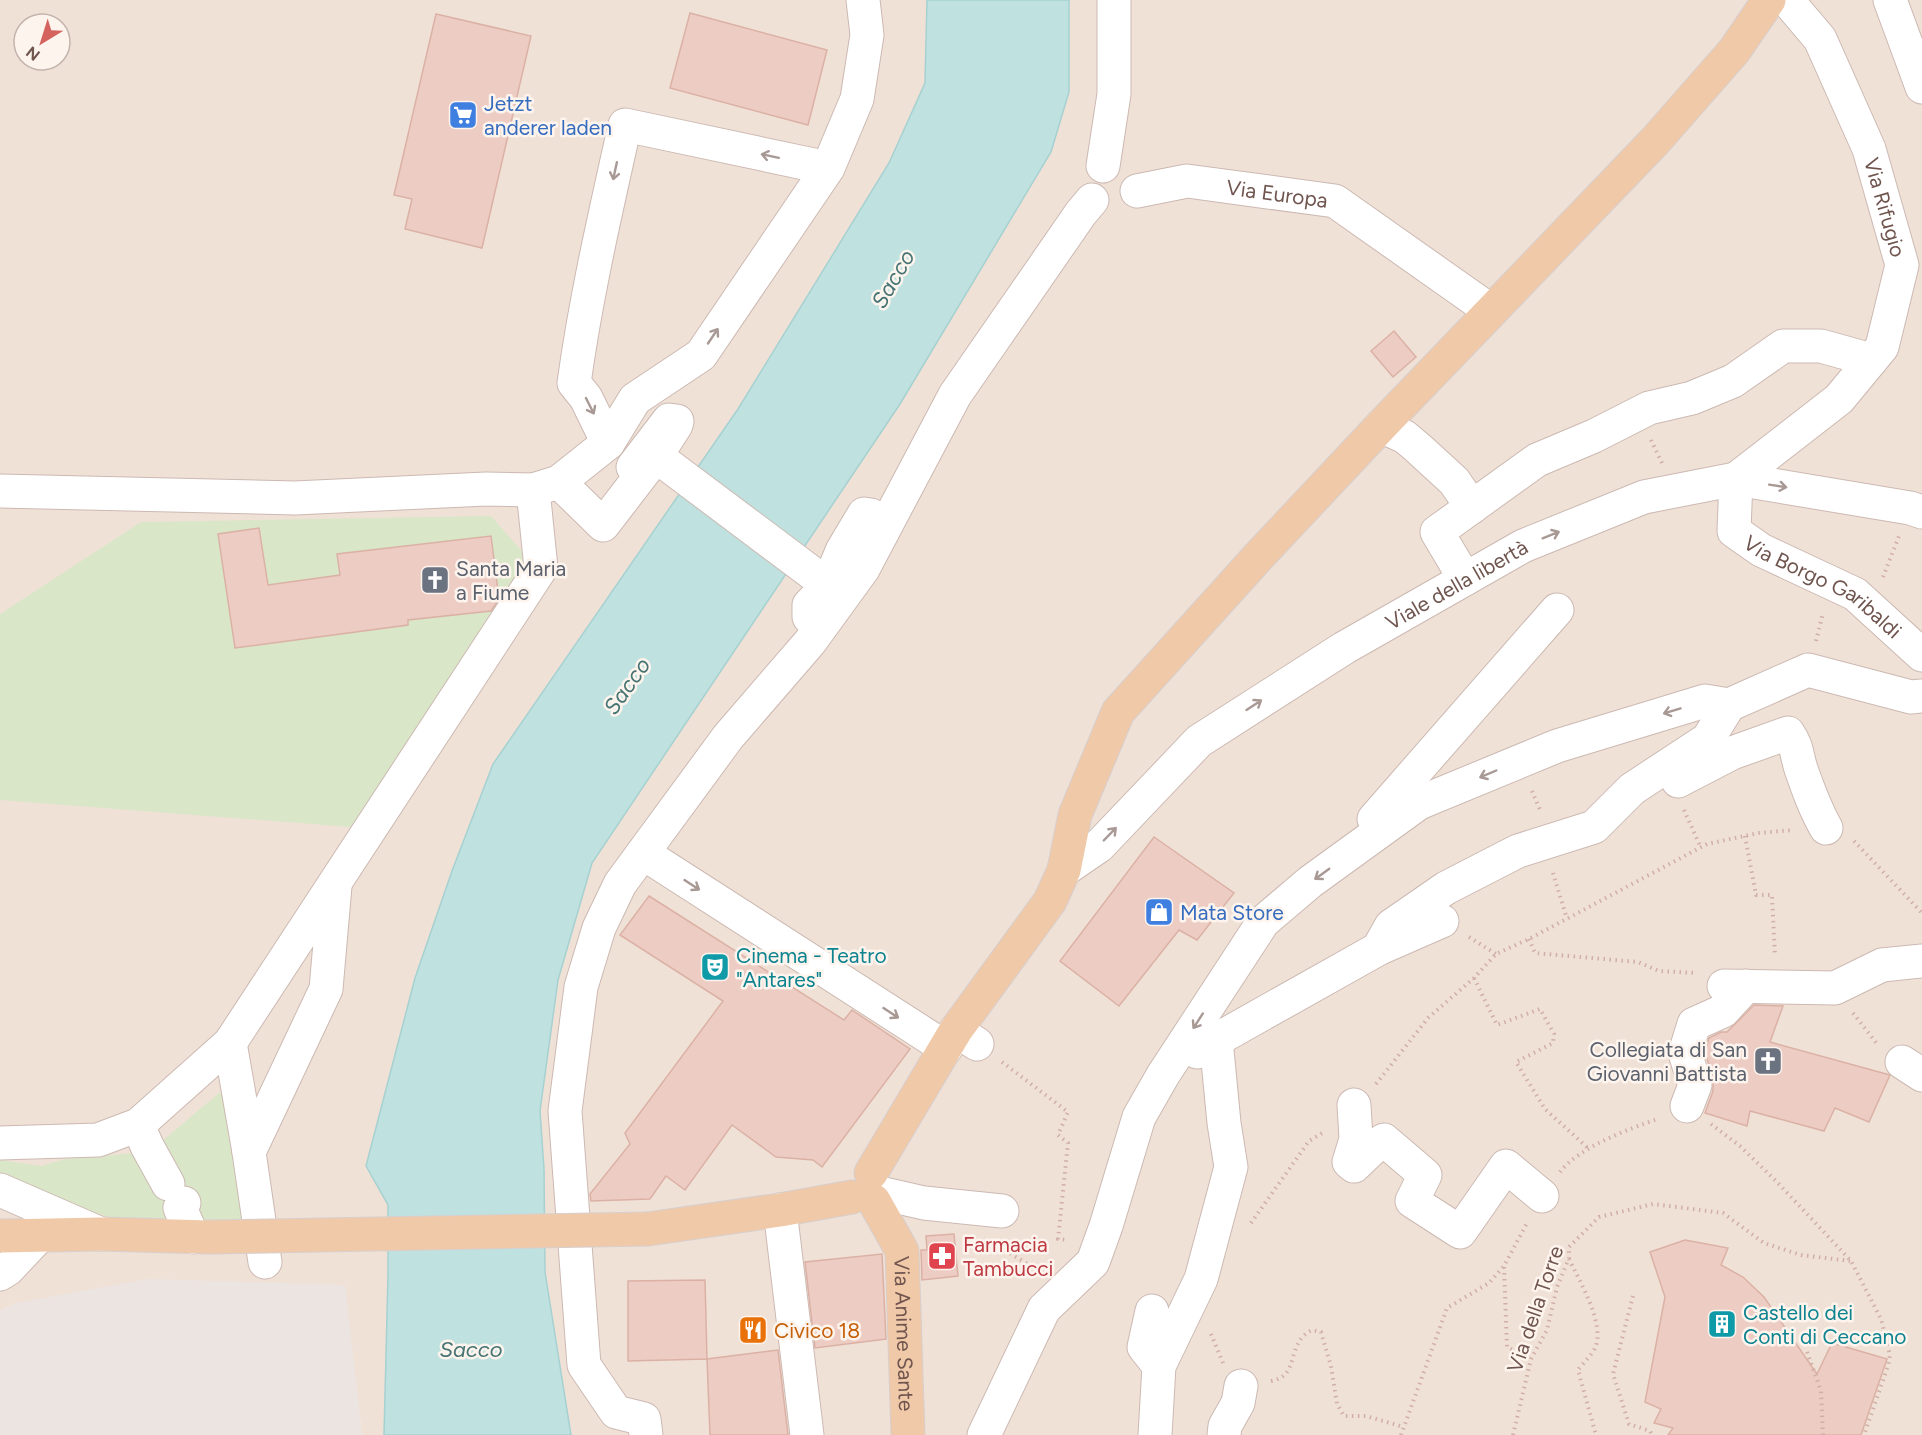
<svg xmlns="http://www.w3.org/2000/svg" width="1922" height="1435" font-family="Figtree,sans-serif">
<rect width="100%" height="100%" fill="#faf0e8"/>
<path fill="#f0e1d7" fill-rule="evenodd" d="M0,0H1922V1435H362L344,1285L16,1303L0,1311ZM24,24H60V60H24Z"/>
<path fill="#ebe4e1" d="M148,1279L345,1285L362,1435H0V1311L16,1303Z"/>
<path fill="#d9e6c8" d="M491,516L536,567L364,828L0,800V614L141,522Z
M219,1093L230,1096L254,1223L134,1227L54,1197L0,1173V1160L41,1166L65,1159L149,1152Z"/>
<path fill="#bfe1e0" stroke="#a6d1d1" stroke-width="1.5" d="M927,0H1069V92L1051,152L900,404L592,863L558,980L540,1111L544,1169L545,1272L571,1435H384L388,1274V1205L366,1166L415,978L452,871L493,764L738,409L889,163L925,83Z"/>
<path fill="#ecccc3" stroke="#dcb1a5" stroke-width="1.5" d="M690,13L827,50L808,125L670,88Z
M436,14L531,36L482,248L405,229L412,199L394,195Z
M1394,331L1416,357L1393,377L1371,351Z
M259,528L268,585L340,575L337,554L491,536L499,599L491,611L408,620V625L235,648L218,534Z
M1154,837L1234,893L1197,940L1179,930L1119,1006L1060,961Z
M649,896L844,1020L852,1010L910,1049L822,1167L813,1160L776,1157L732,1125L685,1190L666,1176L650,1199L591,1201L590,1194L630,1144L625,1133L723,1001L620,935Z
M1754,1005L1783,1006L1770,1042L1890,1075L1869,1122L1835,1108L1824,1131L1750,1111L1747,1126L1705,1113L1713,1091V1076L1705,1053L1709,1038L1721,1032H1727Z
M954,1234L958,1276L922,1280L921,1250H927L926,1236Z
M1685,1240L1728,1248L1721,1265L1743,1277L1764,1297L1817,1374L1832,1343L1887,1359L1861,1435H1668L1673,1428L1654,1423L1661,1409L1645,1402L1665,1297L1650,1252Z
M882,1254L886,1339L815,1348L805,1262Z
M705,1280L707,1359L628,1361V1281Z
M778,1350L788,1435H710L707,1359Z"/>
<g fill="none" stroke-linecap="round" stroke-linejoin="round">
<g stroke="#ccb9b2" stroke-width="35">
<g id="minor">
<path id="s1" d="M1787,0L1820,39L1869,149L1902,265L1882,347L1839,399L1736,479L1734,531L1761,550L1855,594L1922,655"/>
<path d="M1890,0L1922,87"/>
<path d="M1103,166L1114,94V0"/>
<path d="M828,168L625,125C606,210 586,296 574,383L586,398L608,443L635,399L701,355L828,168L857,99L867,35L863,0"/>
<path id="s2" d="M1137,191L1187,181L1335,201L1491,311"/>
<path d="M1381,426L1405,437L1418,448L1454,481L1472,507"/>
<path d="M633,467L669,420L677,421L676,425L656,456"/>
<path d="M559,482L603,525L656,456L828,585L809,605V617"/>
<path d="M0,491L295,498L486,489L533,490L559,482L608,443"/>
<path d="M1465,579L1437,532L1537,460L1594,436L1649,408L1692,398L1733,381L1783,346H1821L1871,360"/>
<path d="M828,585L842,551L864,514L871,515L872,523L854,549"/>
<path d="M1678,781L1732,753L1788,733C1798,748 1796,753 1801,769C1808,789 1815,809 1826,828"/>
<path d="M1374,819L1557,610"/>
<path d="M643,853L946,1048"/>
<path id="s3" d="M1064,870L1099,846L1199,741L1344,648L1523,546L1644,497L1736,479L1910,508L1922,512"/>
<path d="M1378,949L1391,926L1446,888L1518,851L1594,827L1632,789L1708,739L1729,705"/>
<path d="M1724,986L1835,988L1882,965L1922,961"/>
<path d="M956,1030L977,1044"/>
<path d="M230,1043L249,1152L265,1262"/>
<path d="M1197,1052L1216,1040L1378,949L1442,921"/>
<path d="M1902,1062L1922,1075"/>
<path d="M1354,1105L1356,1139L1349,1162L1354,1166L1375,1146L1384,1140L1425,1175L1412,1201L1460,1232L1506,1166L1542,1196"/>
<path d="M1687,1106L1695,1085L1685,1053L1694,1024L1723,1011L1746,986"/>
<path d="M138,1125L147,1146L168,1184"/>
<path d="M0,1143L98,1140L138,1125L230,1043L541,568L533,490"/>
<path d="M249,1152L326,989L335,886"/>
<path d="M0,1190L101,1234"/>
<path d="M880,1193L924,1203L1002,1211"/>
<path d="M184,1203L180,1208L193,1237"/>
<path d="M780,1210L807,1435"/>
<path d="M0,1274L8,1269L40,1235"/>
<path d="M1152,1311L1144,1347L1159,1366"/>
<path d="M646,1435L644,1419L616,1412L584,1365L565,1111L581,987L599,928L620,884L728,737L810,642L863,569L955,395L1081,213L1092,200"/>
<path d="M984,1435L1044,1309L1093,1262L1106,1226L1139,1117L1163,1075L1263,922L1310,882L1419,803L1557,746L1705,701L1729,705L1808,670L1911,697L1922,696"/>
<path d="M1155,1435L1159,1366L1201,1279L1231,1167L1224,1123L1216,1040"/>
<path d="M1224,1435L1225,1426L1238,1403L1241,1386"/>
</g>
</g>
<g stroke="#d7cfce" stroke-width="35">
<g id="major">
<path d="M871,1173L956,1030L1050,901L1064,870L1075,815L1118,712L1258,557L1381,426L1655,141L1734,51L1769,0"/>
<path id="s4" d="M874,1201L902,1251L908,1435"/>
<path d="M648,1229L780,1210L852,1197"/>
<path d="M0,1236L101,1234L209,1237"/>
</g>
</g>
<path stroke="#d0afa6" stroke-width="4" stroke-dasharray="1.5 4.5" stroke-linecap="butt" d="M1651,440L1662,463
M1883,577L1899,536
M1816,641L1823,613
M1532,791L1541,812
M1684,810L1701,848
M1745,836L1756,895H1772L1775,956
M1854,841L1922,913
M1553,873L1567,919
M1469,937L1496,954
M1529,939L1535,953L1638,962L1659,971L1697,973
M1474,978L1497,1025L1540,1009L1554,1034L1553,1043L1516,1062L1545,1109L1589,1149
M1853,1013L1878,1045
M1002,1062L1068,1112L1058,1135L1068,1143L1058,1239L1068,1240
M1376,1084L1428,1018L1474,978L1496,954L1529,939L1707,844L1759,833L1793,830
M1711,1124L1740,1146L1777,1182L1851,1261L1881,1319L1890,1355L1888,1366L1864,1435
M1560,1172C1578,1148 1630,1128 1658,1119
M1251,1223L1309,1141L1324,1132
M998,1242V1246L1039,1271
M1569,1259C1579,1280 1606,1325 1595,1348C1592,1355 1583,1363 1578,1370L1596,1435
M1504,1267L1507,1347L1530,1359
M1633,1296L1613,1374L1629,1424L1650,1431L1652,1435
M1211,1334L1223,1363
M1807,1352L1821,1391L1823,1435
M1271,1381C1301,1376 1285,1343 1312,1330L1321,1332L1331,1366L1337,1404L1344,1416H1366L1404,1427
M1401,1435L1447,1308L1489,1283L1504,1266L1527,1223
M1513,1435L1531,1359L1547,1330L1557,1287L1569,1258V1247L1599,1217L1653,1204L1723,1213L1764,1243L1801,1255L1850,1261"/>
<use href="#minor" stroke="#fff" stroke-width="33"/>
<use href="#major" stroke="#f0c9a9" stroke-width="33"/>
<g stroke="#d7cfce" stroke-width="35" stroke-linecap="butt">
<path id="major-bridge" d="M209,1237L648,1229"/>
</g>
<use href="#major-bridge" stroke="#f0c9a9" stroke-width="33"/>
</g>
<defs><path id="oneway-shaft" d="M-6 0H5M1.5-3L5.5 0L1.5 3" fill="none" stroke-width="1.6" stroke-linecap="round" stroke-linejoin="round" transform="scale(1.5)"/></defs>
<g stroke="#a99995">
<use href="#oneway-shaft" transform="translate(770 156) rotate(-168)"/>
<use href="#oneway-shaft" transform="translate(615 171) rotate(102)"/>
<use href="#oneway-shaft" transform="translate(713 336) rotate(-56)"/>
<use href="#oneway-shaft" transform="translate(590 406) rotate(63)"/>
<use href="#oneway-shaft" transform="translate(1778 486) rotate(9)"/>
<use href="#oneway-shaft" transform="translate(1551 535) rotate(-22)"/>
<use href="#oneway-shaft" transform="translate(1254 705) rotate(-33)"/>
<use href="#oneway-shaft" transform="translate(1672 711) rotate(163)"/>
<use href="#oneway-shaft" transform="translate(1488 774) rotate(157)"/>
<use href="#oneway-shaft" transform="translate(1110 834) rotate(-46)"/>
<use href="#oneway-shaft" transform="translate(1322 874) rotate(144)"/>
<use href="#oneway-shaft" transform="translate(692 885) rotate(33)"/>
<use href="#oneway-shaft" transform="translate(891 1013) rotate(33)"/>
<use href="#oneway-shaft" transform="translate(1198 1021) rotate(123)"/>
</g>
<defs>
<g id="supermarket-square" transform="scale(1.5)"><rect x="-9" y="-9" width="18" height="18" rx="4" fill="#3f7fe0" stroke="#fdf4ee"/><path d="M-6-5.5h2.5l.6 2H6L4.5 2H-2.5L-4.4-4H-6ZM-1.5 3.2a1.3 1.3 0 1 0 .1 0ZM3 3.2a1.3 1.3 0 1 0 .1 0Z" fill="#fff"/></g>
<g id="church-square" transform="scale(1.5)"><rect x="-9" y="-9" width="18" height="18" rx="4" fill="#6b7280" stroke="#fdf4ee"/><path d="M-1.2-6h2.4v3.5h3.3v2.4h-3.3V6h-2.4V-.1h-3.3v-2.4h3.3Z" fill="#fff"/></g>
<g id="shop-square" transform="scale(1.5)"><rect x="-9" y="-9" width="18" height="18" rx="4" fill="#3f7fe0" stroke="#fdf4ee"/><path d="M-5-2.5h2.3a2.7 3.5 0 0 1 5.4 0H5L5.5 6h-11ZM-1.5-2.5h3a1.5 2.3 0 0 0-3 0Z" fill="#fff"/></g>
<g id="theatre-square" transform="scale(1.5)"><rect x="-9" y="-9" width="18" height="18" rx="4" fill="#0f9aa8" stroke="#fdf4ee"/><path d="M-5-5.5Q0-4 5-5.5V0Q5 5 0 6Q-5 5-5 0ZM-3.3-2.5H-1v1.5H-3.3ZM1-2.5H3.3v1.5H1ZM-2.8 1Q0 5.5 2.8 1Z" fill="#fff"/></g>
<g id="pharmacy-square" transform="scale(1.5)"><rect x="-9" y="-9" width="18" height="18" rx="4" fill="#e0444e" stroke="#fdf4ee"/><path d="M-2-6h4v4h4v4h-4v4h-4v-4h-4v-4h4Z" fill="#fff"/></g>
<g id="building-square" transform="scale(1.5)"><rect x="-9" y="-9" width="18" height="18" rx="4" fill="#0f9aa8" stroke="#fdf4ee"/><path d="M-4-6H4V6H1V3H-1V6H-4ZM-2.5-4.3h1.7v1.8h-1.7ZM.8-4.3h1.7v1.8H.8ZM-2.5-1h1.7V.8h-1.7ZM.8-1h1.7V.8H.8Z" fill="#fff"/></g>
<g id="restaurant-square" transform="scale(1.5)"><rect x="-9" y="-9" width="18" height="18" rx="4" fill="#e8710a" stroke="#fdf4ee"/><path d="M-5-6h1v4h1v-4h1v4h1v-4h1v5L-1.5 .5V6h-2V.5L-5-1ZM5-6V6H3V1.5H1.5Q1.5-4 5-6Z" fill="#fff"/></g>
</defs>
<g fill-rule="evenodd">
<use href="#supermarket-square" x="463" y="115"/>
<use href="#church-square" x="435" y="580"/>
<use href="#shop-square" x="1159" y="912"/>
<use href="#theatre-square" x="715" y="967"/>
<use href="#church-square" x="1768" y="1061"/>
<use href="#pharmacy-square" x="942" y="1256"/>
<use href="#building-square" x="1722" y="1324"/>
<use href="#restaurant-square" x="753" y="1330"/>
</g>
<g text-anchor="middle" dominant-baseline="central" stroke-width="5" stroke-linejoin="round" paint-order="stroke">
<g font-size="21" fill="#366cbe" stroke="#fdf4ee" text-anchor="start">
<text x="484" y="103">Jetzt<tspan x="484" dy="24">anderer laden</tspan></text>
<text x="1180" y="912">Mata Store</text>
</g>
<g font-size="21" fill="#70554f" stroke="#fdf4ee">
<text stroke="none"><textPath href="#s2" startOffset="142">Via Europa</textPath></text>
<text stroke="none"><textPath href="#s1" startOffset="232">Via Rifugio</textPath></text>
<text stroke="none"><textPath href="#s3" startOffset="489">Viale della libertà</textPath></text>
<text stroke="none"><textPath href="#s1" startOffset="732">Via Borgo Garibaldi</textPath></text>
<text transform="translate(1535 1309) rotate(-71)">Via della Torre</text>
<text stroke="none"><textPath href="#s4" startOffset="140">Via Anime Sante</textPath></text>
</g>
<g font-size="21" fill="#5b616d" stroke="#fdf4ee" text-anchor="start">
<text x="456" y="568">Santa Maria<tspan x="456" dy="24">a Fiume</tspan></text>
<text x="1747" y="1049" text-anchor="end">Collegiata di San<tspan x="1747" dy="24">Giovanni Battista</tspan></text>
</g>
<g font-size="21" fill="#0d838f" stroke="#fdf4ee" text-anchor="start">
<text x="736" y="955">Cinema - Teatro<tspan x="736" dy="24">"Antares"</tspan></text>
<text x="1743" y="1312">Castello dei<tspan x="1743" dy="24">Conti di Ceccano</tspan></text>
</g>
<g font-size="21" fill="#be3a42" stroke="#fdf4ee" text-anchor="start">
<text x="963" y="1244">Farmacia<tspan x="963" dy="24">Tambucci</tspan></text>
</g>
<g font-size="21" fill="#c56008" stroke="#fdf4ee" text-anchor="start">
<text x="774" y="1330">Civico 18</text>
</g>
<g font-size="22" font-style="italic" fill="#457473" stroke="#fdf4ee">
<text transform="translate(893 279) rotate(-60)">Sacco</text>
<text transform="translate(627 686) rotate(-55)">Sacco</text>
<text x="471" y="1349">Sacco</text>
</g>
</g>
<g transform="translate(42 42) rotate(218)"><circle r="28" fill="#fdf4ee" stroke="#c5b4ae" stroke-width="1.5"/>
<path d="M0-4.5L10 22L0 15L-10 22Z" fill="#d4635d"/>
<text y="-9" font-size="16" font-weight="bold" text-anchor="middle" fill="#70554f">N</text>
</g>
</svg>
